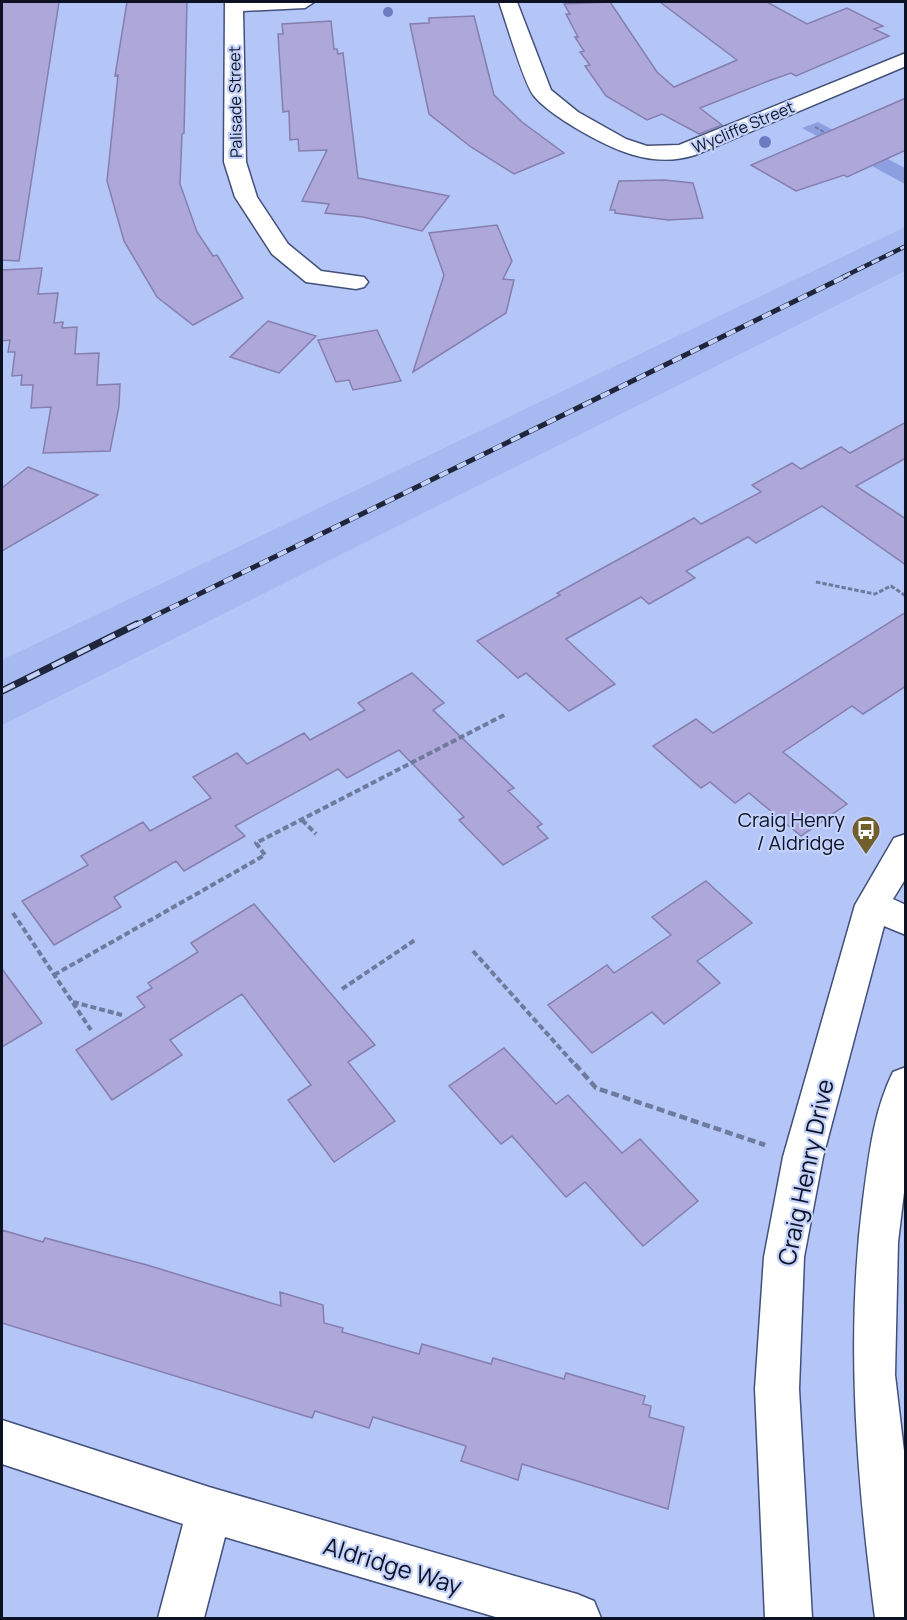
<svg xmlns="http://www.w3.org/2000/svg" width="907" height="1620" font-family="Manrope,sans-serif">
<rect width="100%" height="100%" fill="#b4c5f7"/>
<path fill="#a6b9f0" d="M905,227V271L2,725V660Z"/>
<path fill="#8ca0e1" d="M818,122L905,168V184L802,128Z"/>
<path fill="#ada7da" stroke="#857faf" stroke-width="1.5" d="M2,2H59L19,261L2,260Z
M127,2H187L184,133L182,134L180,184L197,232L213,256L217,255L243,298L193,325L157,297L124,241L107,181L118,75L115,76Z
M610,2L657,72L674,87L737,60L660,2H767L807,24L847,8L883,26L874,29L889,36L796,76L791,73L771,80L700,108L722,125L699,134L662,114L647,120L606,96L585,66L590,65L580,52L584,51L575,37H578L566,14H570L564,4Z
M474,16L494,95L522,122L564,153L514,174L471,147L429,114L410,24L429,23V18Z
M331,21L334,49H337L338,54L343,53L358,178L449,196L422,231L363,217L325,213L329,204L302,201L327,150L299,151L298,139L290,140L289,111L283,112L278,34H283L282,24Z
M906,98V150L847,177L844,175L796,191L751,165Z
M664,180L693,183L703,218L668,220L615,213V210H610L619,181Z
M497,225L512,261L503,279L514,280L506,313L413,372L444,275L429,233Z
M42,268L38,294L58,293L54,323L63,322L62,328L77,327L75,354L99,353L97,385L120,384L119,406L110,451L43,453L51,407L31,408L33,385H21L22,375L12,376L15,352H8L10,340L2,341V270Z
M268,321L316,336L279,373L230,357Z
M377,330L401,381L353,390L349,380L336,382L318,340Z
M906,422V458L856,486L906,519V565L822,506L756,543L748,537L686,571L695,578L649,604L641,597L566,639L615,684L569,711L526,673L518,678L477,641L560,595L557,593L694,518L701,524L761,492L752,485L792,463L801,469L841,447L850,453Z
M28,467L98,495L2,551V488Z
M906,612V686L863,714L852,706L783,752L847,804L801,836L749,793L735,803L710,782L701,788L653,746L696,719L713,733Z
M412,673L444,703L433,710L514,788L508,791L542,824L537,827L548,838L503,865L459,820L464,817L399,750L347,778L338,769L235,826L245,836L184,871L176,861L114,897L121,907L54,945L22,901L88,865L81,856L143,822L150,831L211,798L193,777L237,753L247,764L304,733L310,740L365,710L358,703Z
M706,881L752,923L697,961L720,983L664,1024L652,1012L592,1053L548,1005L607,965L614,973L671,935L652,917Z
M254,904L375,1045L348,1062L395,1121L334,1162L288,1100L311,1085L242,994L170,1040L182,1055L112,1100L76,1050L145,1007L137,997L152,988L148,983L198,952L191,943Z
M2,969L42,1023L2,1047Z
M504,1048L556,1104L568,1095L622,1153L640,1139L698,1201L643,1246L585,1182L566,1197L512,1136L501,1144L449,1086Z
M2,1230L43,1242L45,1238L147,1265L281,1306L280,1292L323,1305L324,1323L343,1328L342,1332L419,1354L422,1344L491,1364L493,1358L564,1379L566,1373L645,1396L643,1404L651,1406L649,1417L684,1427L668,1509L522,1464L518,1480L461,1461L466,1446L373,1417L369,1428L315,1411L312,1418L2,1323Z"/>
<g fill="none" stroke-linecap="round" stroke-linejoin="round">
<g stroke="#42507a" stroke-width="3">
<path id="minor" d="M225,2H314L305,8L243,11L246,162L257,197L288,244L321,271L364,277L368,282L364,287L356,289L306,282L272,254L235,197L224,162Z
M499,2H517L551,90L578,112L626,139L647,146L679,145L906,53V66L695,155C651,169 611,149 574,127C561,119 544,108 534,96C524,84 506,21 499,2Z
M906,834V878L893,899L906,905V935L884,926L823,1157L804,1257L799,1389L812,1618H765L755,1389L764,1257L783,1157L855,905L894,838Z
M906,1067V1176L898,1242L895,1375L906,1468V1618H875C857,1480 845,1339 863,1200C869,1156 873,1113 893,1072Z
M2,1420L209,1487L577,1594L594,1601L601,1618H499L225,1537L204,1618H158L183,1524L2,1464Z"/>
</g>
<path stroke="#6e7b9f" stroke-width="2" stroke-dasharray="4 2" stroke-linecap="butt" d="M815,127L824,132"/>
<path stroke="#6e7b9f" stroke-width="3" stroke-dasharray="4.5 2" stroke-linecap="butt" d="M816,582L875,594L891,586L906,596"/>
<path stroke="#6e7b9f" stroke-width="4" stroke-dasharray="6 3" stroke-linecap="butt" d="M302,820L316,834
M13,913L91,1030
M473,951L576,1066
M54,975L265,855L256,843L506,714
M342,989L415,940
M73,1002L122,1015"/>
<path stroke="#6e7b9f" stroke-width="4.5" stroke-dasharray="8 4" stroke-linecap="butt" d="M575,1064L596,1088L765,1145"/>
<use href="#minor" fill="#fff" fill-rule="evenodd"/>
<g stroke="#1f263b" stroke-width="4.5">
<path id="rail-far2" d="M843,277L906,246"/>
</g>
<g stroke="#1f263b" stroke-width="5">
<path id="rail-far1" d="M134,626L846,276"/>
</g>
<g stroke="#1f263b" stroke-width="7">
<path id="rail" d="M2,691L137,624"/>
</g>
<use href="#rail-far2" stroke="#c4d2fb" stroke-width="3" stroke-dasharray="8" stroke-linecap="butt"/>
<use href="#rail-far1" stroke="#c4d2fb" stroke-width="4" stroke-dasharray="10" stroke-linecap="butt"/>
<use href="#rail" stroke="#c4d2fb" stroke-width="4.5" stroke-dasharray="14" stroke-linecap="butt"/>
</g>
<g fill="#6b7cc1">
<circle cx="388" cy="12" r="5"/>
<circle cx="765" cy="142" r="6"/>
</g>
<defs>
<g id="bus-pin" transform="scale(1.5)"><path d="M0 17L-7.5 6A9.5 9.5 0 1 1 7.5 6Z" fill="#715f2d" stroke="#c4d2fb"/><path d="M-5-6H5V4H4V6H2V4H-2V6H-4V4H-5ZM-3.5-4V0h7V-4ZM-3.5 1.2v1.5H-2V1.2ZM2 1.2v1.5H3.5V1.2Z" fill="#fff"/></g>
</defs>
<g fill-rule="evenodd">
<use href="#bus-pin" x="866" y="830"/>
</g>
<g text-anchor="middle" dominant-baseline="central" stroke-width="4.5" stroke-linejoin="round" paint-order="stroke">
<g font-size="16" fill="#0c1223" stroke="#c4d2fb">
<text transform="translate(235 102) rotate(-91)">Palisade Street</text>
<text transform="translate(743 127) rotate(-23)">Wycliffe Street</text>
</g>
<g font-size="20" fill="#0c1223" stroke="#c4d2fb" text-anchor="end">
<text x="845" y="819">Craig Henry<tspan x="845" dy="23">/ Aldridge</tspan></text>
</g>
<g font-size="24" fill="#0c1223" stroke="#c4d2fb">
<text transform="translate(805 1172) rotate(-78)">Craig Henry Drive</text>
<text transform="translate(393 1565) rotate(17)">Aldridge Way</text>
</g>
</g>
<rect width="907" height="1620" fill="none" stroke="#0c1223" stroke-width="6"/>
</svg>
